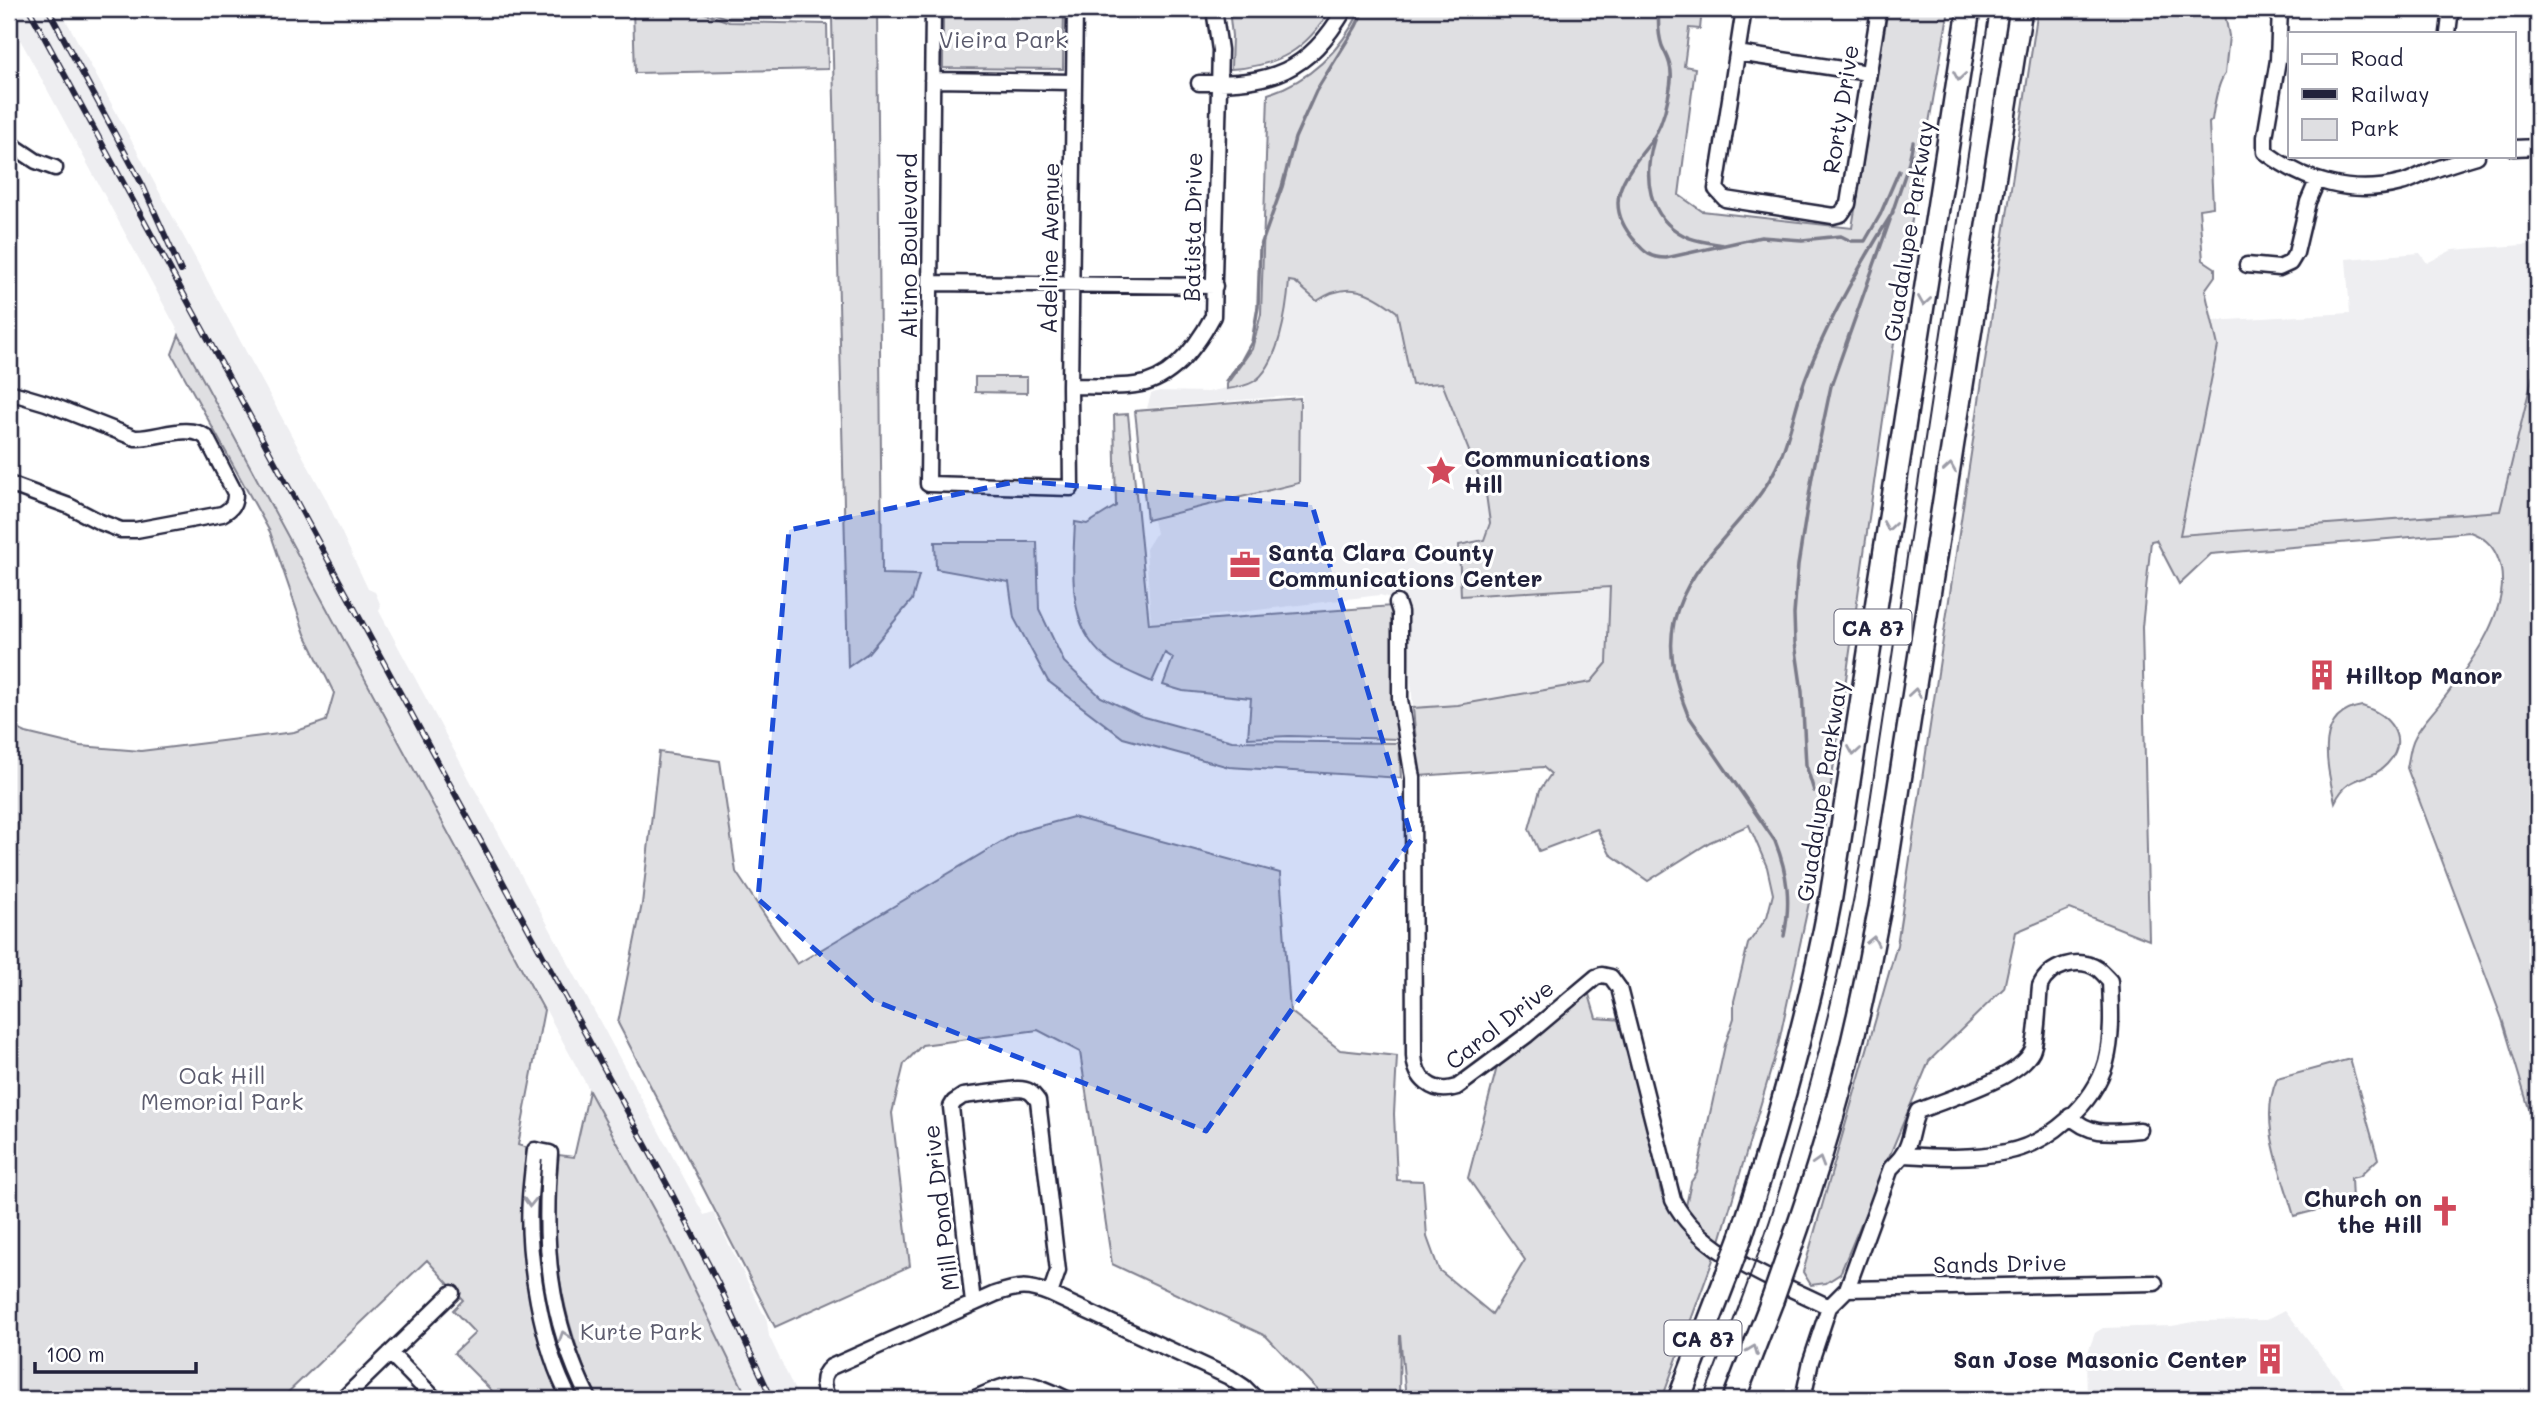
<svg xmlns="http://www.w3.org/2000/svg" width="2547" height="1408" font-family="Mali,sans-serif">
<rect width="100%" height="100%" fill="#fff"/>
<filter id="ink" filterUnits="userSpaceOnUse"><feTurbulence type="fractalNoise" baseFrequency=".0143" numOctaves="2"/><feDisplacementMap in="SourceGraphic" scale="14" xChannelSelector="R" yChannelSelector="G"/><feConvolveMatrix kernelMatrix="1 2 1 2 8 2 1 2 1" color-interpolation-filters="sRGB"/></filter>
<g filter="url(#ink)">
<path fill="#eeeef1" d="M9,9H60L325,497L368,589L375,592L381,606L379,611L704,1215L713,1212L763,1313L766,1315L769,1336L799,1399H748L671,1241L9,19Z
M2538,244V354L2501,511L2180,536L2218,346L2211,321L2350,313L2346,259L2420,253L2427,263L2452,250Z
M1289,281L1295,282L1317,301L1337,290L1349,289L1363,290L1379,297L1397,312L1412,385L1442,383L1486,494L1490,508L1487,532L1461,596L1610,586L1607,663L1591,682L1458,705L1413,708L1405,602L1380,595L1151,623L1146,549L1156,533L1153,520L1300,484L1302,395L1147,408L1151,394L1159,391L1208,392L1254,382L1275,350L1287,306Z
M2285,1310L2354,1399H2087L2086,1357L2095,1333L2103,1328L2172,1326L2199,1321L2266,1320Z"/>
<path fill="#dfdfe2" stroke="#80808e" stroke-width="2" d="M633,9H694L729,22L827,24L828,69L635,73Z
M702,9H877L882,574L919,575L912,600L868,653L848,667L832,19H729Z
M943,9H1064L1063,69L943,68Z
M1229,9H1331C1306,50 1279,66 1231,69L1232,36Z
M1361,9H1702L1700,29L1689,28L1684,66L1695,68L1679,195L1702,211L1852,228L1888,9H1949L1910,231L1824,833L1778,1046L1720,1241L1696,1220L1686,1206L1691,1182L1697,1173L1725,1045L1734,1018V1001L1748,944L1767,917L1773,894L1767,867L1749,825L1710,842L1648,881L1610,854L1597,829L1539,851L1529,829L1540,790L1551,774L1543,767L1419,776L1413,708L1458,705L1591,682L1607,663L1610,587L1461,596L1459,545L1484,540L1490,523L1486,494L1442,383L1412,385L1397,312C1370,291 1348,280 1317,301L1295,282L1289,281C1287,308 1279,367 1253,382C1246,386 1235,388 1227,389V384L1252,349L1261,314L1268,94C1312,80 1341,50 1361,9Z
M2038,9H2224L2229,36L2225,74C2217,84 2214,107 2212,120L2209,123L2213,207L2199,209L2203,260L2215,268V276L2205,290L2218,346L2180,535L2500,511L2538,354V1139L2502,1019L2407,768C2409,759 2410,745 2415,737C2421,724 2433,713 2441,702C2469,666 2518,603 2497,556C2491,543 2483,537 2470,532L2211,554L2179,584L2156,540L2151,541L2142,627L2149,940L2070,909L2016,932L2004,988L1929,1061L1840,1274L1826,1283L1811,1285L1803,1272L1897,945Z
M179,335L544,1010L518,1145L531,1149L527,1260L565,1399H500L454,1353L475,1333L453,1310L463,1300L427,1260L281,1399H9V725L26,733L80,746L141,751L294,732L326,721L334,693L305,634L270,532L172,354Z
M975,377H1027V393L975,392Z
M1300,398L1299,483L1147,520L1135,411Z
M1128,414L1149,624L1392,606L1399,739L1289,736L1248,738L1251,698L1183,691L1163,685L1173,658L1165,653L1152,682C1139,676 1125,671 1113,663C1065,633 1073,570 1075,522L1087,524L1116,506L1114,415Z
M935,542H1037L1039,609L1064,662L1101,697L1141,716L1232,741L1399,743L1401,778L1229,767L1123,738L1048,681L1014,618L1009,582L936,569Z
M2362,706C2388,714 2411,738 2387,764C2370,783 2350,771 2335,802C2327,766 2313,714 2362,706Z
M659,752L720,761L736,872L797,964L1018,832L1073,817L1280,873L1290,1011L1340,1050L1397,1056L1394,1114L1397,1180L1423,1181L1427,1237L1439,1270L1492,1314L1525,1260L1468,1178L1498,1063L1588,991L1596,1018L1624,1020L1661,1192C1674,1223 1689,1237 1714,1257L1662,1399H1406L1400,1335L1399,1399H1326L1266,1336L1112,1264L1080,1052L1038,1030L922,1045L904,1064L892,1113L910,1266L775,1327L618,1023L642,904Z
M2350,1059L2378,1159L2360,1176L2351,1178L2352,1201L2294,1216C2282,1173 2258,1122 2277,1079Z
M589,1091L671,1241L748,1399H597C560,1317 548,1245 559,1155L574,1157Z"/>
<g fill="none" stroke-linecap="round" stroke-linejoin="round">
<path stroke="#7a7a88" stroke-width="3.5" d="M1659,9C1658,21 1658,34 1662,46C1665,53 1669,59 1670,66C1673,76 1670,88 1668,98C1665,113 1659,131 1650,143C1624,176 1601,203 1635,241C1645,253 1651,258 1666,258L1761,237L1802,240L1841,236L1851,241H1865L1880,215L1899,171
M1654,140C1643,176 1647,217 1685,236C1696,242 1710,242 1723,245
M1892,213L1908,166L1913,142
M1226,381L1241,362L1252,342L1258,307L1260,248L1282,187L1295,138L1316,91L1356,26L1364,9
M1814,791L1806,765L1802,692L1795,643L1794,614L1798,565L1812,477L1831,386L1890,220
M1784,936C1791,902 1788,874 1775,841L1688,715C1676,685 1667,654 1674,622C1688,559 1749,523 1776,468C1791,438 1795,403 1808,372C1830,317 1861,263 1893,212
M523,1214L527,1150
M523,1239L526,1270
M528,1281L532,1308"/>
<g stroke="#22223b" stroke-width="19">
<path id="minor" d="M933,9L928,484L1071,488L1070,386L1075,9
M1744,9L1716,189L1725,199L1833,216L1841,214L1848,204L1879,9
M2280,9L2278,60L2265,137V152C2305,182 2352,196 2401,183C2410,181 2418,176 2426,173C2443,166 2460,161 2477,156
M2448,33L2451,9
M1737,53L1868,73
M932,80L1073,82
M1199,83C1272,84 1307,73 1345,9
M9,143L36,161L55,168
M2514,148L2538,147
M2247,265L2279,268L2290,263L2296,253L2308,202L2317,181
M931,283L1215,286
M1070,386C1091,386 1114,388 1135,385C1172,381 1197,346 1213,316L1220,50L1214,9
M9,392L46,403L135,438C157,439 187,423 206,437L235,493C235,504 233,508 222,514L136,530H121L100,522L69,506L9,484
M1397,603L1400,612V700L1413,778L1414,1055C1415,1079 1433,1095 1457,1087L1527,1035L1596,977L1602,975L1611,977L1619,988L1673,1200C1700,1254 1777,1281 1829,1307
M2070,1116C2090,1137 2114,1132 2140,1130
M1847,1289L2155,1283
M973,1303L951,1107L954,1102L963,1096L1018,1089C1028,1089 1032,1092 1038,1101L1058,1271L1050,1294
M390,1353L435,1399
M343,1399L452,1293
M570,1399C542,1348 526,1257 530,1198C531,1182 533,1166 535,1150L550,1153C543,1243 547,1316 589,1399
M828,1399C823,1387 819,1377 831,1367L995,1294C1018,1286 1027,1285 1050,1294L1229,1377L1244,1387L1256,1399
M973,1399C1018,1379 1022,1378 1067,1399
M1803,1399L1811,1361L1829,1307L1847,1289L1891,1168C1898,1161 1905,1154 1908,1144C1912,1133 1912,1123 1918,1111C1949,1098 2018,1079 2032,1051C2038,1038 2038,1002 2040,986C2049,966 2078,956 2098,969C2102,972 2106,977 2110,981C2111,1008 2113,1035 2106,1062C2094,1104 2049,1144 2006,1152C1972,1159 1936,1157 1903,1155"/>
</g>
<g stroke="#22223b" stroke-width="26">
<path id="highway" d="M1741,1237C1778,1125 1809,1013 1831,897L1969,9
M1786,1261C1816,1177 1842,1091 1861,1003C1868,972 1873,940 1880,908L2021,9
M1679,1399L1726,1277
M1734,1399L1772,1301"/>
</g>
<use href="#minor" stroke="#fff" stroke-width="14"/>
<use href="#highway" stroke="#fff" stroke-width="21"/>
<path stroke="#22223b" stroke-width="2" d="M1703,1399C1726,1340 1750,1280 1770,1220C1809,1098 1841,975 1863,848L1990,9"/>
<g stroke="#22223b" stroke-width="6">
<path id="rail" d="M29,9L669,1188L717,1281L772,1399
M48,9L143,186L181,271"/>
</g>
<use href="#rail" stroke="#fff" stroke-width="3.5" stroke-dasharray="10" stroke-linecap="butt"/>
<g stroke="#22223b" stroke-width="26" stroke-linecap="butt">
<path id="highway-bridge" d="M1726,1277L1741,1237
M1772,1301L1786,1261"/>
</g>
<use href="#highway-bridge" stroke="#fff" stroke-width="21"/>
</g>
<defs><path id="oneway-chevron" d="M-2-3.5L2.5 0L-2 3.5" fill="none" stroke-width="1.6" stroke-linecap="round" stroke-linejoin="round" transform="scale(1.75)"/></defs>
<g stroke="#9c9ca7">
<use href="#oneway-chevron" transform="translate(1959 76) rotate(99)"/>
<use href="#oneway-chevron" transform="translate(1924 301) rotate(99)"/>
<use href="#oneway-chevron" transform="translate(1950 468) rotate(-81)"/>
<use href="#oneway-chevron" transform="translate(1889 526) rotate(99)"/>
<use href="#oneway-chevron" transform="translate(1915 693) rotate(-81)"/>
<use href="#oneway-chevron" transform="translate(1854 751) rotate(99)"/>
<use href="#oneway-chevron" transform="translate(1873 941) rotate(-78)"/>
<use href="#oneway-chevron" transform="translate(1819 1162) rotate(-73)"/>
<use href="#oneway-chevron" transform="translate(530 1202) rotate(91)"/>
<use href="#oneway-chevron" transform="translate(564 1336) rotate(-108)"/>
<use href="#oneway-chevron" transform="translate(1753 1350) rotate(-69)"/>
</g>
</g>
<path fill="#1d4ed8" fill-opacity="0.2" stroke="#1d4ed8" stroke-width="5" stroke-dasharray="14 9" stroke-linejoin="round" d="M1019,481L1312,505L1412,839L1206,1131L872,1000L758,899L789,530Z"/>
<defs>
<g id="sight-bare" transform="scale(2.415)"><path d="M0-6L1.8-2.2L6-1.7L2.9 1.2L3.7 5.4L0 3.3L-3.7 5.4L-2.9 1.2L-6-1.7L-1.8-2.2Z" fill="#d1495b" stroke="#fff" stroke-width="2.5" paint-order="stroke"/></g>
<g id="office-bare" transform="scale(2.415)"><path d="M-6-3h4V-5.5h4V-3h4V5H-6ZM-1-4.5V-3h2v-1.5ZM-6 0V1H6V0Z" fill="#d1495b" stroke="#fff" stroke-width="2.5" paint-order="stroke"/></g>
<g id="building-bare" transform="scale(2.415)"><path d="M-4-6H4V6H1V3H-1V6H-4ZM-2.5-4.3h1.7v1.8h-1.7ZM.8-4.3h1.7v1.8H.8ZM-2.5-1h1.7V.8h-1.7ZM.8-1h1.7V.8H.8Z" fill="#d1495b" stroke="#fff" stroke-width="2.5" paint-order="stroke"/></g>
<g id="church-bare" transform="scale(2.415)"><path d="M-1.2-6h2.4v3.5h3.3v2.4h-3.3V6h-2.4V-.1h-3.3v-2.4h3.3Z" fill="#d1495b" stroke="#fff" stroke-width="2.5" paint-order="stroke"/></g>
</defs>
<g fill-rule="evenodd">
<use href="#sight-bare" x="1441" y="471"/>
<use href="#office-bare" x="1245" y="565"/>
<use href="#building-bare" x="2322" y="675"/>
<use href="#church-bare" x="2445" y="1211"/>
<use href="#building-bare" x="2270" y="1359"/>
</g>
<g text-anchor="middle" dominant-baseline="central" stroke-width="6" stroke-linejoin="round" paint-order="stroke">
<g fill="#fff" stroke="#646476" stroke-width="2">
<rect x="1834.5" y="609.5" width="77" height="35" rx="5"/>
<rect x="1664.5" y="1320.5" width="77" height="35" rx="5"/>
</g>
<g font-size="21" font-weight="bold" fill="#22223b">
<text x="1873" y="627">CA 87</text>
<text x="1703" y="1338">CA 87</text>
</g>
<g font-size="23" fill="#5b5b6d" stroke="#fff">
<text x="1003" y="39">Vieira Park</text>
<text x="222" y="1075">Oak Hill<tspan x="222" dy="26">Memorial Park</tspan></text>
<text x="641" y="1331">Kurte Park</text>
</g>
<g font-size="23" fill="#22223b" stroke="#fff">
<text transform="translate(1840 109) rotate(-81)">Rorty Drive</text>
<text transform="translate(1192 227) rotate(-89)">Batista Drive</text>
<text transform="translate(1908 231) rotate(-81)">Guadalupe Parkway</text>
<text transform="translate(908 246) rotate(-90)">Altino Boulevard</text>
<text transform="translate(1049 248) rotate(-89)">Adeline Avenue</text>
<text transform="translate(1821 791) rotate(-81)">Guadalupe Parkway</text>
<text transform="translate(1499 1024) rotate(-38)">Carol Drive</text>
<text transform="translate(940 1208) rotate(-97)">Mill Pond Drive</text>
<text transform="translate(2000 1263) rotate(-1)">Sands Drive</text>
</g>
<g font-size="23" font-weight="bold" fill="#22223b" stroke="#fff" text-anchor="start">
<text x="1464" y="458">Communications<tspan x="1464" dy="26">Hill</tspan></text>
<text x="1268" y="552">Santa Clara County<tspan x="1268" dy="26">Communications Center</tspan></text>
<text x="2345" y="675">Hilltop Manor</text>
<text x="2422" y="1198" text-anchor="end">Church on<tspan x="2422" dy="26">the Hill</tspan></text>
<text x="2247" y="1359" text-anchor="end">San Jose Masonic Center</text>
</g>
</g>
<rect width="2547" height="1408" fill="none" stroke="#fff" stroke-width="35"/>
<rect x="18" y="18" width="2512" height="1373" fill="none" stroke="#22223b" stroke-width="2.5" filter="url(#ink)"/>
<rect x="2288" y="32" width="228" height="126" fill="#ffffff" stroke="#a7a7b1" stroke-width="2"/>
<rect x="2302" y="54" width="35" height="10" fill="#ffffff" stroke="#a7a7b1" stroke-width="2"/>
<text x="2351" y="66" font-size="21" fill="#22223b">Road</text>
<rect x="2302" y="89" width="35" height="10" fill="#22223b" stroke="#a7a7b1" stroke-width="2"/>
<text x="2351" y="102" font-size="21" fill="#22223b">Railway</text>
<rect x="2302" y="119" width="35" height="21" fill="#dfdfe2" stroke="#a7a7b1" stroke-width="2"/>
<text x="2351" y="136" font-size="21" fill="#22223b">Park</text>
<path d="M35 1362v10h161v-10" fill="none" stroke="#22223b" stroke-width="3.5"/>
<text x="46" y="1362" font-size="21" fill="#22223b" stroke="#ffffff" stroke-width="5" paint-order="stroke">100 m</text>
</svg>
